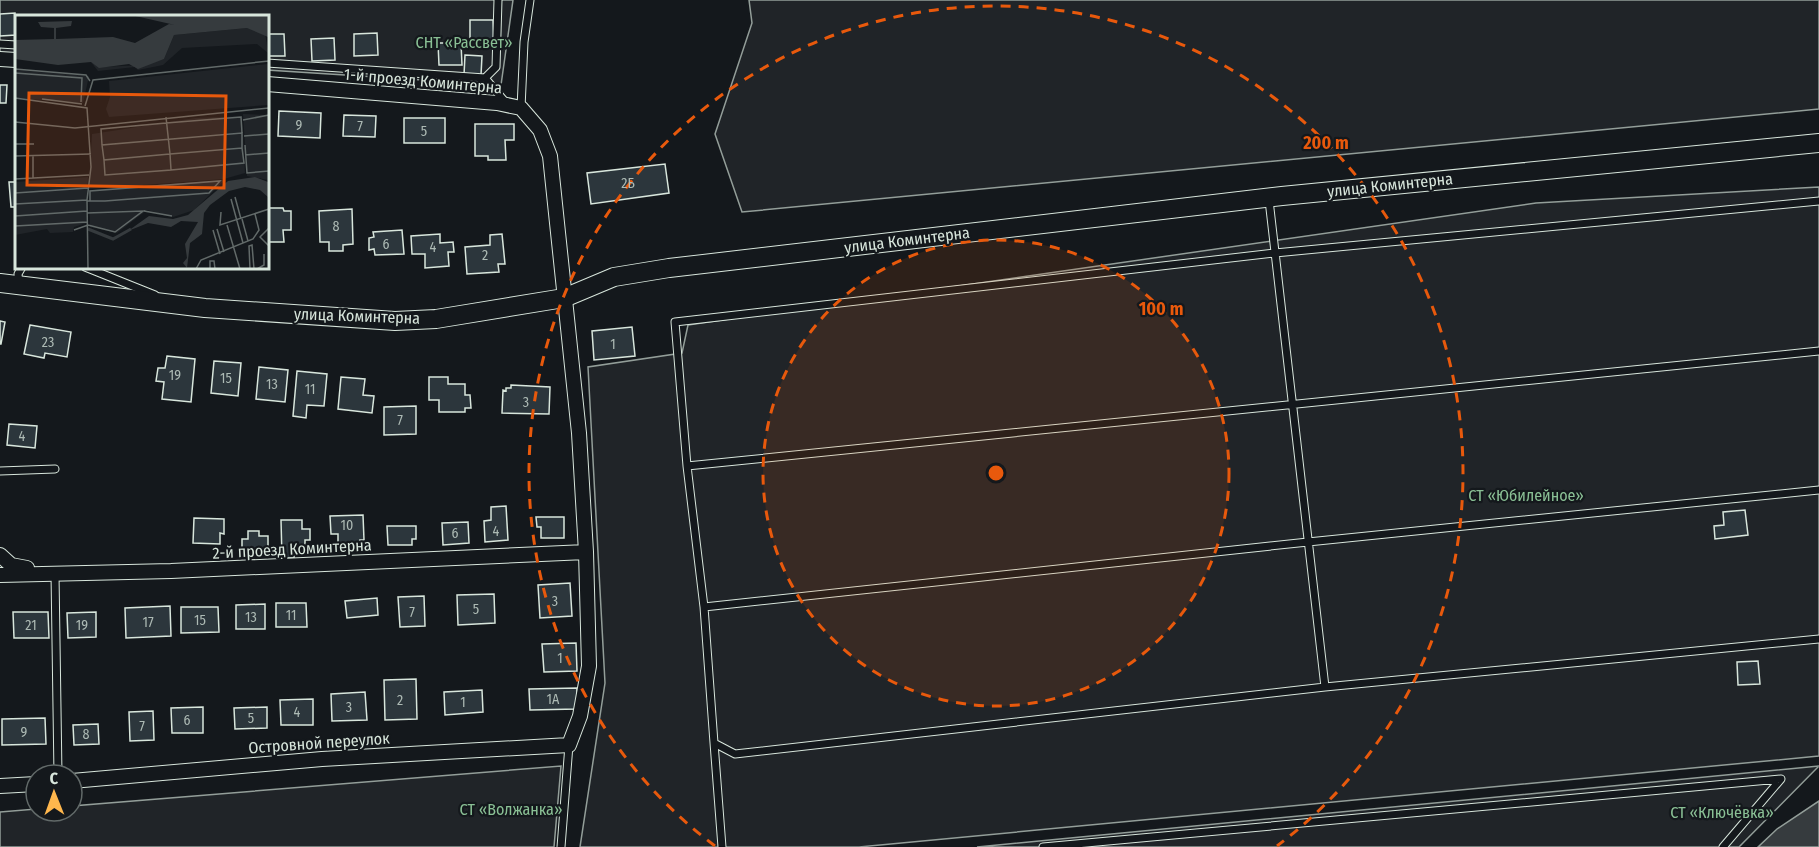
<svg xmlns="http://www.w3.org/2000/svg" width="1819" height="847" font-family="'Fira Sans Condensed',sans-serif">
<rect width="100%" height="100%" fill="#14181c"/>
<path fill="#202428" stroke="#939e99" stroke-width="1.5" d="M0,0H513L501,85L267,70V16H16V54L0,53Z
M749,0H1819V109L742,212L715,134L752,23Z
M1819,187V756L859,847H580L605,683L588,367L682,353L688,325L1536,203Z
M561,766L554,847H0V812L36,809V811H72V806Z
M1819,766L1739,847H977Z"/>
<path fill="#363b3e" stroke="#939e99" stroke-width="1.5" d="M1819,801V847H1758L1777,829Z"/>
<path fill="#2c363c" stroke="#d8e6dc" stroke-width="1.5" d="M15,13L16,35L0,36V14Z
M470,20H493L494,41L470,42Z
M377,33L378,55L354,56V34Z
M267,34H284L285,56H267Z
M334,38L335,60L312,61L311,39Z
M438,43H461L462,65H439Z
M465,55L482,56L481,75H464Z
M0,85H7L6,103H0Z
M279,111L321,113L320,138L278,136Z
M344,115L376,116L375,137L343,136Z
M404,118H445V143H404Z
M475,124H514V140H505L506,160H488V156H475Z
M665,164L669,193L591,204L587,173Z
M9,182H16V207H11Z
M267,208H283L284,211H291V230H283L284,242H267Z
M352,209L353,244L343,245V251H329V242H320L319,211Z
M402,230L404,254L375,255L374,249L369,250V238L374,237L373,232Z
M440,234V243L453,242L454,252H448L449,266L425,268V254H412L411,236Z
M502,234L505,264H498L499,272L467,274L465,247L490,245V235Z
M0,321L5,322L1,344H0Z
M30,325L71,332L67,357L45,353L44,358L24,354Z
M632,327L635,356L594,360L592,331Z
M167,356L195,359L191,402L162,399L164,382L156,381L158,368H165Z
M214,361L241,363L238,396L211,393Z
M259,367L288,370L285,402L256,399Z
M297,371L327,374L324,406L307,405L306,418L293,416Z
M341,377L365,379L363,395L374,396L372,413L338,409Z
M429,377H448V384H465V395H470L471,408H465V412H439V400H429Z
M511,385L550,387L549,414L502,413L503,390L506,391V388H511Z
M416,406V434L384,435V407Z
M9,424L37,426L35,448L7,445Z
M506,506L508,540L485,542L484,521L491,520V507Z
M1745,510L1748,535L1715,539L1714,526L1724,525L1723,512Z
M363,515L364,540H360L361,547L338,548V534H331L330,516Z
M536,517H564V538H541V527H537Z
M194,518L224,519V534L220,533V544L193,543Z
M281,520H302V529H310V540H305V551L294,552V558H282Z
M468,522L469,543L443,545L442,523Z
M387,526H416V539H412V545H388Z
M248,531H259V536H268V553L242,554V539H248Z
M570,583L572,616L540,618L538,585Z
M494,594L495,623L458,625L457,595Z
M424,596L425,626L400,627L398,597Z
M377,598L378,615L347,618L345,601Z
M276,603H306L307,627H276Z
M265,604V629H236V605Z
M170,606L171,636L126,638L125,608Z
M181,607H218L219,632L181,633Z
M13,612H48L49,638H14Z
M96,612V637L68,638L67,613Z
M576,643L577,671L544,672L542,644Z
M1758,661L1760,684L1738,685L1737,662Z
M416,679L417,719L385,720L384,680Z
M577,688V709L530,710L529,689Z
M482,690L483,712L445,715L444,692Z
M365,692L367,720L332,721L331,694Z
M313,699V725H281L280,700Z
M203,707V733H172L171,708Z
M267,707V728L235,729L234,708Z
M153,711L154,740L130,741L129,712Z
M45,718L46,744L2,745V719Z
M98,724L99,744L74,745L73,725Z"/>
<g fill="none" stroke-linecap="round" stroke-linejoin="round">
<g stroke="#d8e6dc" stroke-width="9">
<path id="service" d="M0,44L16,45
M267,63L485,78L506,103
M485,78L496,67L498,0
M521,108L524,42L530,0
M1269,200L1325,687
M85,267L155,295
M19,285L18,274L22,267
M687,466L675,322L1275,253L1819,201
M0,471L55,469
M1819,490L1308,542L704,607L714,743L735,754L1325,687L1819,639
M55,574L58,775
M704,607L687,466L1819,351
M714,743L722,847
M561,847L569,745
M1043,847L1781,779L1723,847"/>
</g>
<g stroke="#d8e6dc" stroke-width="16">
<path id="minor" d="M0,59L16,60
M0,555L11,565L27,568
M0,575L171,571L586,552
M72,781L322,759L569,745L580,716L589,666L586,552L579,433L550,156L540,130L521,108L497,103L267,84
M0,786L36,784"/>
</g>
<g stroke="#d8e6dc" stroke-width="20">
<path id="tertiary" d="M0,283L205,308L395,321L436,319L564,298L614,277L669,268L1282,196L1819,143"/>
</g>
<use href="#service" stroke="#14181c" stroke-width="7"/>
<use href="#minor" stroke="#14181c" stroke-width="14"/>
<use href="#tertiary" stroke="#14181c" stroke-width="18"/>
</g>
<circle cx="996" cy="473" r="233" fill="#e8590c" fill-opacity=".12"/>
<g fill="none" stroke="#e8590c" stroke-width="3" stroke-dasharray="10 8">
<circle cx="996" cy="473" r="233"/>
<path d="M715 846A467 467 0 1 1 1277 846"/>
</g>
<g text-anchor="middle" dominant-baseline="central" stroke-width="4.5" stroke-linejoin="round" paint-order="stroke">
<g font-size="14" fill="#adbab4">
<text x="299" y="125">9</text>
<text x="360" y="126">7</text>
<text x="424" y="131">5</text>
<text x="628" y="183">2Б</text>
<text x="336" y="226">8</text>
<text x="386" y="244">6</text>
<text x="433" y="247">4</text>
<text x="485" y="255">2</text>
<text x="48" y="342">23</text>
<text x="613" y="344">1</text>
<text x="175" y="375">19</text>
<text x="226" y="378">15</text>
<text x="272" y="384">13</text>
<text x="310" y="389">11</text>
<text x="526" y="402">3</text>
<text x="400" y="420">7</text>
<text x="22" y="436">4</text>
<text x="347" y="525">10</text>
<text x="496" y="531">4</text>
<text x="455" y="533">6</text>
<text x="555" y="601">3</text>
<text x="476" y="609">5</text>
<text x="412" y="612">7</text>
<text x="291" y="615">11</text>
<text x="251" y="617">13</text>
<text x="200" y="620">15</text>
<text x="148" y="622">17</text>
<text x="31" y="625">21</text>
<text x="82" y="625">19</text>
<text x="560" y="658">1</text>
<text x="553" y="699">1А</text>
<text x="400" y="700">2</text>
<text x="463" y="702">1</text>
<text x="349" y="707">3</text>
<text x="297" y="712">4</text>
<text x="251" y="718">5</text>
<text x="187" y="720">6</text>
<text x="142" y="726">7</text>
<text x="24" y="732">9</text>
<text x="86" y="734">8</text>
</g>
<g font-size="16" fill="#8ac095" stroke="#14181c">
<text x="464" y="42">СНТ «Рассвет»</text>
<text x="1526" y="495">СТ «Юбилейное»</text>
<text x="511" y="809">СТ «Волжанка»</text>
<text x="1722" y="812">СТ «Ключёвка»</text>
</g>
<g font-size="16" fill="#d8e6dc" stroke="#14181c">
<text transform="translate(423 81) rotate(5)">1-й проезд Коминтерна</text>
<text transform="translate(1390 185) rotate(-6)">улица Коминтерна</text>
<text transform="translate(907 240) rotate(-7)">улица Коминтерна</text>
<text transform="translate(357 316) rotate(2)">улица Коминтерна</text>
<text transform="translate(292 549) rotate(-3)">2-й проезд Коминтерна</text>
<text transform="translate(319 743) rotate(-4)">Островной переулок</text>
</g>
</g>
<g transform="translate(15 15)">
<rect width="254" height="254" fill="#14181c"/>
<path d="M232,13L250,17L253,38L242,29L167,33L148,50L123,55L120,52L83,56L76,47L85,52L129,50L149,44L159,20ZM253,49V90L94,102L91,94L95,82L94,66ZM0,55L74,61L68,88L0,83ZM228,99L253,100V165L232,161ZM227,101L230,158L209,164L74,174L77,119L180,103ZM73,162L71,208L59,212L58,217L35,218L32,214L0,220V167ZM210,165L179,195L158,202L132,195L102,218L75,212L74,175Z" fill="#202428"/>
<path d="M116,0H253V22L232,13L159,20L149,44L123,54L114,49L84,53L76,47L43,50L0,44V25L39,24V13L26,12L23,7L57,6L56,11L41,13V24L98,22L120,28L154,9L160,10ZM240,162L253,167V182L245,175L230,172L214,176L195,190L189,198L187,219L175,228L172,253L168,248L172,243L170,229L183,207L166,206L156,212L133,208L113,216L134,201L158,204L173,200L213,166Z" fill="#363b3e"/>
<path fill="none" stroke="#363b3e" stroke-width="3" d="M73,214L98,224L116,214"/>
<path fill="none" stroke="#626a69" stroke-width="1.5" d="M0,54L71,60L75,66M0,58L67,63L66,87M0,83L72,93L76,152L72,185L73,254M27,84L67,89M70,91L78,65L254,46M151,102L155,139L156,155L90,160L89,145L155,139L227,133L229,148L156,155M228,105L254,100M0,107L60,113L254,93M229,121L254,119M0,129H19M87,130L86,114L151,108L226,102L227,118M230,130L232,158L254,156M230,140L254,138M0,141L76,139M89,145L87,130L227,118V133M18,163V140M0,164L74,160M0,178L73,173M220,182L226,204M216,184L222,206M72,186H90L194,178L205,166L75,176V186M0,189L72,185M129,196L157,201M206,197L205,210L254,194M0,201L72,196M227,204L233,226M222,206L228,228M212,210L225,254M0,211L72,207M254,213L245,222L254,231M202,214L209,237M59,215L73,210L100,217L128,196L72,198M198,215L205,239M181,254L186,245L238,224L244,215L240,199M195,254V246H199L200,254M235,254L234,231L237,230L239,254M242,254L249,250V239"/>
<path fill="#e8590c" fill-opacity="0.15" stroke="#e8590c" stroke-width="3" d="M14,78L211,81L209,173L12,170Z"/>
<rect width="254" height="254" fill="none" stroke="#d8e6dc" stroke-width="3"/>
</g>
<circle cx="996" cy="473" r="9" fill="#e8590c" stroke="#14181c" stroke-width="3"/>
<g font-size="18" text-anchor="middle" font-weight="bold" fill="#e8590c" stroke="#14181c" stroke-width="4.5" stroke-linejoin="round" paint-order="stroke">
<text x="1326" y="149">200 m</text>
<text x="1161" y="315">100 m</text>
</g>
<g transform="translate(54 793) rotate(359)"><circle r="28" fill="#14181c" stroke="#626a69" stroke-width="1.5"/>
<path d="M0-4.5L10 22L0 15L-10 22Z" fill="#ffb74d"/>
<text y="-9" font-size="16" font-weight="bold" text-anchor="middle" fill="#d8e6dc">С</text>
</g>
</svg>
